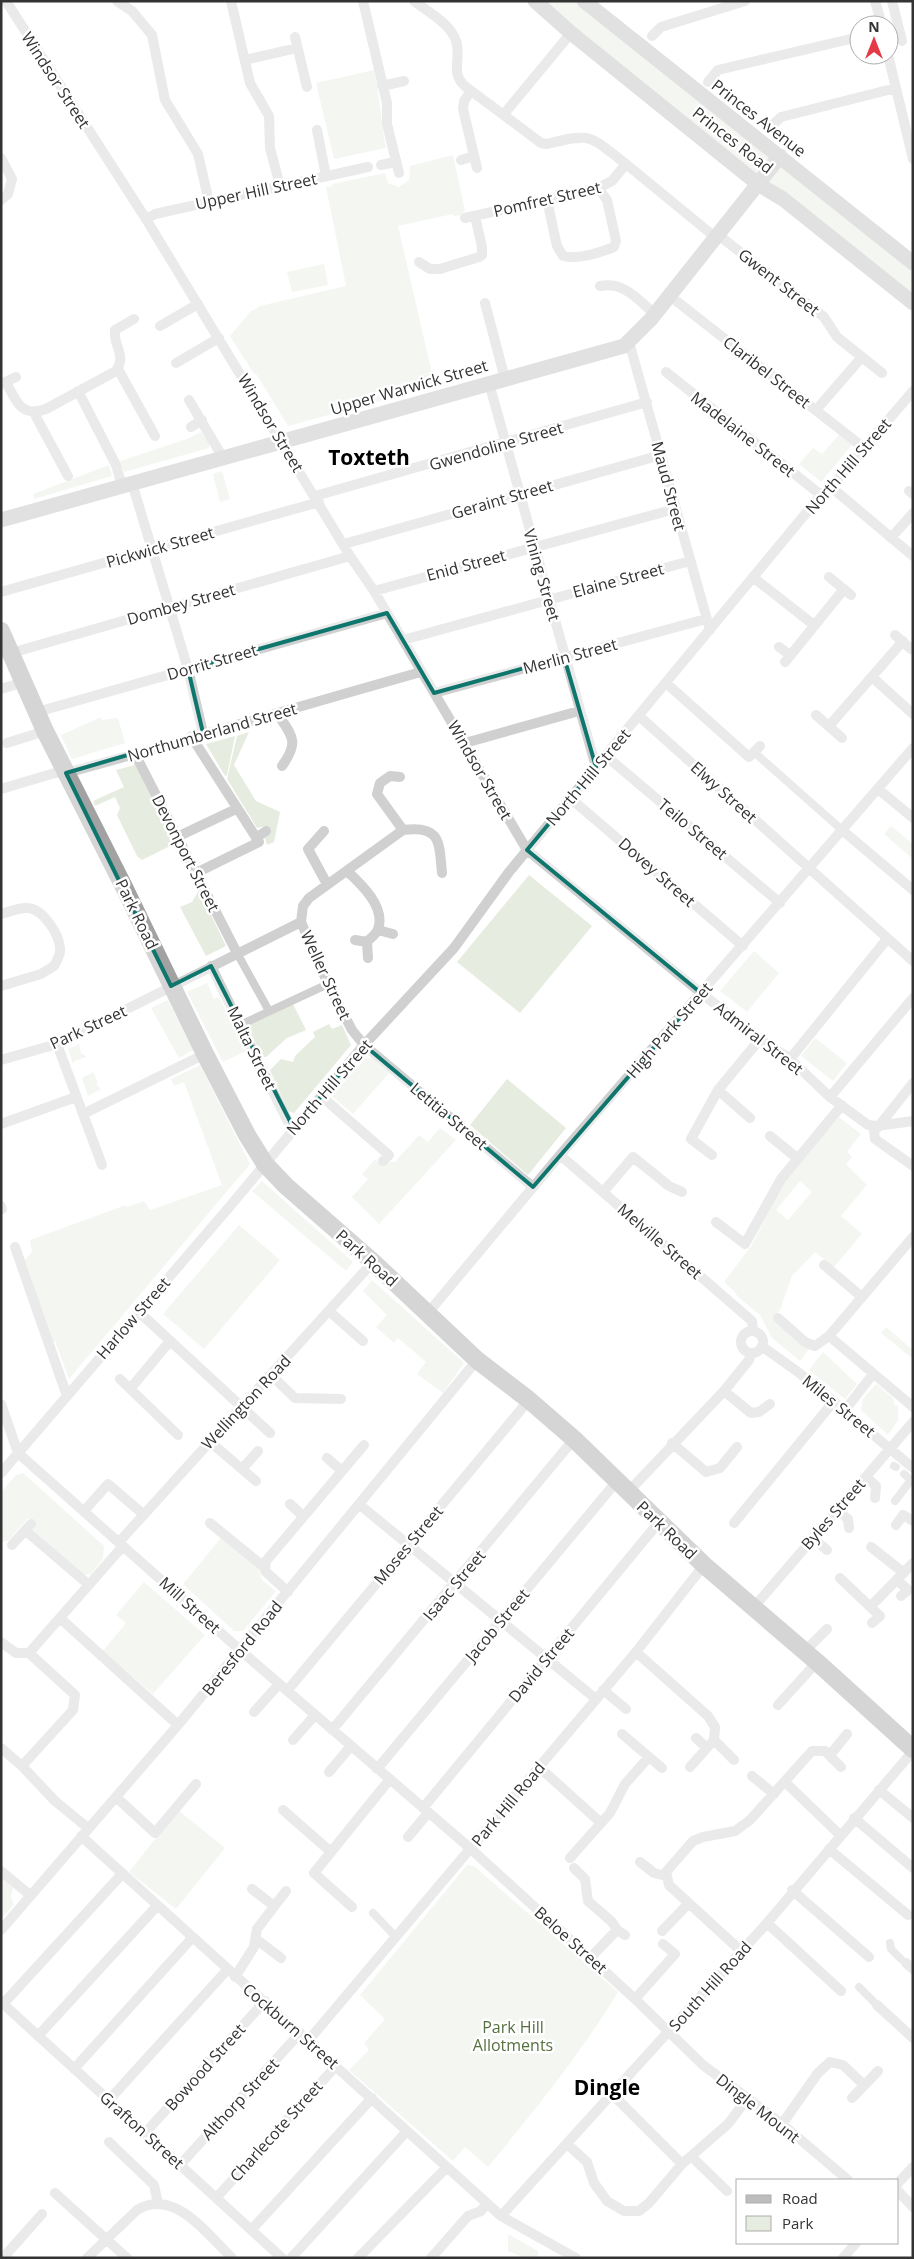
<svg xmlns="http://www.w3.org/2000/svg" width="914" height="2259" font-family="'Open Sans',sans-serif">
<rect width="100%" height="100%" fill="#fff"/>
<path fill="#e6ecdf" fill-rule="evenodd" d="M539,1H584L913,263V303Z
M374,70C380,96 381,122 386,148L334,159L316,83Z
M453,155L465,211L461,215L454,216L453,214L398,226L435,386L288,426L257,375L254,374L230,336L250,312L260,306L346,286L326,187L333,186L332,184L385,173L388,183L399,187L409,180L410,166Z
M324,264L328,285L292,292L287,272Z
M201,432L209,442V448L124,472L120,461L187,439Z
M839,435L852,445L821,482L799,464L813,448L822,454Z
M109,465L112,476L34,499L33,494Z
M222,471L230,499L220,502L213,474Z
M101,717L102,720L118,718L125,743L72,759L61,735Z
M249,732L234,765L256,801L280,812L274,842L267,845L265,838L270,833L265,826L257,828L227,779L237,736Z
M235,736L227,775L225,776L206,744Z
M135,765L175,842L174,844L142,860L137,856L117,815L120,808L115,797L95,806L93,801L124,787L116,770Z
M891,826L913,844V859L884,834Z
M529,875L592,926L520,1013L457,962Z
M199,890L226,946L206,956L180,907L192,902Z
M754,951L779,973L747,1012L720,991Z
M207,983L214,999L219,997L246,1051L223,1062L187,992Z
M168,1000L193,1050L179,1058L151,1008Z
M292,1002L306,1030L287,1038L266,1057H262L247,1025Z
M329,1024L332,1029L342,1025L351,1045L294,1113L288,1111L270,1070L281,1059L293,1062L295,1056L315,1037L313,1032Z
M815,1038L847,1063L833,1081L801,1056Z
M79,1044L81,1053L87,1057L74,1061L73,1064L68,1049Z
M366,1058L373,1059L389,1073L353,1114L332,1096Z
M200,1065L250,1164L69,1379L55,1341L53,1343L25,1260L32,1252L30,1240L126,1205L127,1207L144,1201L150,1210L222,1185L184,1082L174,1086L171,1079Z
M93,1072L98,1082L96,1084L101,1089L88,1096L82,1078Z
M507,1079L566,1128L528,1175L470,1125Z
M839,1117L861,1134L847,1152L852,1157L846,1164L867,1185L841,1216L862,1234L834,1267L815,1252L792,1276L780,1310L774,1317L810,1348L800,1361L772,1338L760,1315L738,1297L734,1291L724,1282L752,1245L784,1180ZM800,1181L812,1192L788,1220L776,1210Z
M440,1128L456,1140L379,1224L352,1197L368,1179L362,1174L375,1159L381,1165L384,1162H395L419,1135L428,1142Z
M262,1181L353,1262L346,1271L252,1191Z
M239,1225L280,1260L204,1349L163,1314Z
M372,1280L464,1363L443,1393L417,1374L426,1362L398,1338L394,1343L376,1327L387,1315L363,1291Z
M886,1327L913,1350V1359L881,1333Z
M823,1352L857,1384L845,1399L809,1370Z
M876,1384L893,1398L895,1406L898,1405V1420L888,1435L861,1410L863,1399Z
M23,1473L104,1546L103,1559L91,1574L84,1575L33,1530L36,1524L28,1518L8,1541L1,1542V1492L16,1475Z
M221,1538L258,1568L262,1580L276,1591L243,1631H234L183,1584Z
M144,1582L205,1635L153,1694L103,1651L126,1623L116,1615Z
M178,1810L225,1848L176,1909L129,1872Z
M467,1865L474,1866L618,1992C580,2055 534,2111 488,2167L465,2147L453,2161L349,2070L369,2050L364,2043L385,2019L360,1995Z
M1,1877L13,1888L11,1897L14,1904L1,1919Z
M508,2234L538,2251V2258H525L508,2251Z"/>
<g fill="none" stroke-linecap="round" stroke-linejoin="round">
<path stroke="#d0d0d0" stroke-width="8" d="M754,752L842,830
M237,953L269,1011
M240,1025L328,984
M894,1466L896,1467
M895,1501L911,1480L904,1474
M373,1913L396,1937
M890,1943L891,1949L901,1959
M859,1987L874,2002"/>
<path stroke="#d0d0d0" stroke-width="10" d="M6,1L146,219L350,556L374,591L527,850L701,993L760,1039L790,1059L830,1097L868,1125L877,1126L913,1121
M117,1L132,11L152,35L165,100L198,154L209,202
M231,1L250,83L269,116L270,148L280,186
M363,1L387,103V124L399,173
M414,1C427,11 451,24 456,41C462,58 449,73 466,87L541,143L547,144C594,132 589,136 626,164
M875,1L882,25
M892,1L902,41
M652,36L661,27L745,1
M295,37L307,87
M888,55L913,159
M245,60L297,48
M708,82L718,70L859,37
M382,86L404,81
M471,91L464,101L463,109L477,168
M504,114L571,33
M772,126L781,117L896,88
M317,130L326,176
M1,158L12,179L8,194L1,200
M461,160L474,156
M381,165L395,162
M547,200L557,246L563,256C579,260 599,253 614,247L616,241L607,200L598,188
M465,218L598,188L612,181L626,164L715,237
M146,219L155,214L368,167
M717,234L824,317L837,337L882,373
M419,262L430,269H440L479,257L482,255V247L475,216
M600,286C624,281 638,300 655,314
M670,296L864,448
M485,303L505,379
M160,326L198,304
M629,342L710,630
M176,363L219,338
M118,369L155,436
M666,372L821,495
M6,382C16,401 21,418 46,409L116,371C127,354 113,347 115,330L134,319
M489,383L596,767
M1,384L16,377
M78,391L116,465L122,486
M189,400L223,458
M816,410L862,357
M34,413L68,476
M191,427L202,420
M132,483L188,669L203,733
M831,487L913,556
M909,491L913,494
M315,496L647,402
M891,538L913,513
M344,544L661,455
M829,577L851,595
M754,578L814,625
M374,591L675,509
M1,592L319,502
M895,635L911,649
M403,640L690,561
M779,647L790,655
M11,653L350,556
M785,662L844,589
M872,677L913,714
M666,683L749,757L760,746
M1,689L24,682
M434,693L706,619
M37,712L387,613
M277,713C292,736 300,741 282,766
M816,715L842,738
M639,716L913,961
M829,726L903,641
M191,736L259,842L196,873
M7,743L45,731
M465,743L579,711
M135,754L237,953
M606,756L780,903
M400,777L390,776L380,783L377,794L403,830
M1,789L55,773H66C185,741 303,705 421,672
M878,789L913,818
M570,798L743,946
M842,830L913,890
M324,831L308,849L327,884
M177,837L236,809
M256,838L266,831
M347,871C361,884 386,907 378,929C377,934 370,938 367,942L355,940
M442,873C439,842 441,825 403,830L309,898L303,906L301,922L328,984L352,1030L364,1045L533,1187
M1,914C9,912 19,907 28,908C43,909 59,934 60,948C61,954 57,961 54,966L41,974L1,986
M378,930L393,934
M367,942L368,958
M211,966L287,1120L294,1129
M57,1044L102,1165
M790,1059L887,939
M1,1060L57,1044L301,922
M913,1083L874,1132L875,1139L913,1166
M718,1090L750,1118
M321,1096L389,1155L383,1161
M830,1097L913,998
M83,1114L205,1054
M1,1124L76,1097
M770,1136L797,1158
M560,1155L752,1321L753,1331
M712,1155L691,1139L718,1090L760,1039
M604,1191L633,1157L669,1186L682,1192
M1,1206L2,1209
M716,1222L745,1244L781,1179L842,1105
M15,1247L67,1396
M824,1265L862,1297
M329,1311L363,1341
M139,1312L270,1433
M427,1314L560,1155L913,748
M778,1318L805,1342L815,1346L829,1336L913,1237
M741 1342a11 11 0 1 1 22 0a11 11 0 1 1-22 0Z
M829,1336L913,1407
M763,1347L798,1372L913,1468
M271,1375L295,1398L341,1399
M120,1379L178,1435
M130,1389L170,1341
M724,1391L751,1413L759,1412L770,1404
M1,1404L18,1453L240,1650L471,1849L635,1999L703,2065L782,2124L848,2180
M845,1410L873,1374
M209,1441L256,1481
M672,1443L706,1472L720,1468L737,1447
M327,1458L342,1471
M242,1469L258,1451
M1,1473L231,1205L364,1045L454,948L509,872L821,495L831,487L913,391
M866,1477L876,1486L875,1498
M628,1492L724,1391L749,1360L751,1353
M290,1504L303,1516
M360,1505L596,1699
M837,1510L848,1519L849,1528
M84,1511L108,1484L143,1514
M210,1523L264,1567
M734,1523L834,1401
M896,1525L903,1515L913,1521
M26,1531L89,1585
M813,1538L827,1550
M119,1542L373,1262
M12,1545L31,1524
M871,1547L904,1573
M840,1578L880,1616L872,1623
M897,1580L908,1590L901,1596
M288,1592L265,1571L266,1561L364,1445
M871,1606L913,1563
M754,1607L913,1422
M61,1619L178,1725
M1,1642L16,1653H29L123,1546
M805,1651L827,1629
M636,1652L708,1716L715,1727L714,1740L690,1767
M603,1690L626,1709
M287,1691L529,1400
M778,1705L817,1662
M254,1712L279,1684
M332,1730L574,1439
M622,1734L662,1768
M696,1738L707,1748
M293,1740L315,1715
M714,1740L734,1760
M1,1748L22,1766L55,1801L88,1828
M830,1755L847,1734
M22,1766L73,1710L75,1695L29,1653
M539,1767L600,1822
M377,1769L617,1481
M329,1772L351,1746
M752,1776L774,1794
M785,1782L840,1835
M879,1790L913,1818
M116,1797L155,1833L196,1784
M423,1808L659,1522
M283,1810L331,1852
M854,1818L913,1868
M81,1836L501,2216L576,2258
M408,1837L428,1813
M829,1849L908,1915
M570,1858L610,1813L625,1784L649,1757
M640,1862L654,1873L666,1876
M574,1868L585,1879L588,1901L612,1922L617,1930
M1,1871L30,1895
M252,1889L274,1906
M792,1890L869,1957
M352,1907L314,1873L390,1779
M767,1923L841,1991
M1,1930L178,1725L477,1360
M662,1931L689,1903
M256,1939L281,1958
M741,1951L669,1885L666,1872L693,1841L703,1837L735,1831L750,1820L812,1751H825L841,1767
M590,1958L617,1930L625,1935
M906,1963L913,1969
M235,1977L254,1947L257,1929L286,1891
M635,1999L675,1954L663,1944
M1,2002L282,2258
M3,2004L122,1874
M877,2005L913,2038
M38,2036L157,1906
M308,2041L636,1652L704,1565
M74,2069L192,1938
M612,2094L682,2164
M852,2098L878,2071
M109,2100L227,1970
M782,2124L818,2073L830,2062L843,2065L864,2085
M145,2133L265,2001
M109,2142L154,2185L158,2204
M567,2144L587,2162L594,2183L607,2201L624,2211H639L649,2203L682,2164L728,2124L747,2099
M691,2156L727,2191
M180,2165L300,2033
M898,2183L913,2167
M898,2191L913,2207
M55,2193L127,2258
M217,2197L336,2066
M501,2216L767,1923L913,1751
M252,2229L372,2098
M3,2258L42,2214
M87,2258L137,2210C174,2187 208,2235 232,2258
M291,2258L407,2131
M358,2258L447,2167
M431,2258L468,2216L481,2211L487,2203
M843,2258L856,2243"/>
<path stroke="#bdbdbd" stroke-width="15" d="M535,1L571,33L758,184L783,199L913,303
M584,1L913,263
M1,520L624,346L651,319L780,156"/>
<path stroke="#a2a2a2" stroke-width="18" d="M1,631L45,731L123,885L205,1054L247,1135L265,1164L286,1186L373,1262L477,1360L529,1400L574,1439L704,1565L817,1662L913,1749"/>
</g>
<path d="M0 0H914V2259H0ZM387,613L434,693L564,657L596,767L527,850L701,993L533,1187L364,1045L294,1129L211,966L171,986L66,773L203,733L188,669Z" fill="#fff" fill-opacity=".55" fill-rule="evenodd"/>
<path fill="none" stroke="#0f766e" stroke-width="4" stroke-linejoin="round" d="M387,613L434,693L564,657L596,767L527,850L701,993L533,1187L364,1045L294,1129L211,966L171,986L66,773L203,733L188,669Z"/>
<g text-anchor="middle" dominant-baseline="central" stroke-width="5" stroke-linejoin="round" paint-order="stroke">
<g font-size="16" fill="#333" stroke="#fff">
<text transform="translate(56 80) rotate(57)">Windsor Street</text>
<text transform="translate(759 118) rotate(38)">Princes Avenue</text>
<text transform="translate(733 140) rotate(38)">Princes Road</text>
<text transform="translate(256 191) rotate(-12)">Upper Hill Street</text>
<text transform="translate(547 199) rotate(-13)">Pomfret Street</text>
<text transform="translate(779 282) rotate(38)">Gwent Street</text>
<text transform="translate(767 372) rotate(38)">Claribel Street</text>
<text transform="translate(409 387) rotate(-16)">Upper Warwick Street</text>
<text transform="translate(271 423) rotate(59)">Windsor Street</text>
<text transform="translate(743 434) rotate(38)">Madelaine Street</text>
<text transform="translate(496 446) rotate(-16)">Gwendoline Street</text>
<text transform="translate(848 466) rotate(-49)">North Hill Street</text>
<text transform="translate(669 486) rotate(75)">Maud Street</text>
<text transform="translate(502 499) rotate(-16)">Geraint Street</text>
<text transform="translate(160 547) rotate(-16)">Pickwick Street</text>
<text transform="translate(466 565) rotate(-15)">Enid Street</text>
<text transform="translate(542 575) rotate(74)">Vining Street</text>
<text transform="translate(618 580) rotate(-15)">Elaine Street</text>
<text transform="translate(181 604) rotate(-16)">Dombey Street</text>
<text transform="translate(570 656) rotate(-15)">Merlin Street</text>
<text transform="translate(212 662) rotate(-16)">Dorrit Street</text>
<text transform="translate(212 732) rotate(-16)">Northumberland Street</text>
<text transform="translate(480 770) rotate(60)">Windsor Street</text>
<text transform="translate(588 777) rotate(-50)">North Hill Street</text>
<text transform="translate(724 792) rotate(42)">Elwy Street</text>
<text transform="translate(693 829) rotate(40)">Teilo Street</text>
<text transform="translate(186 853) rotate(63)">Devonport Street</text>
<text transform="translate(657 872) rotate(41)">Dovey Street</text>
<text transform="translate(137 914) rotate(64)">Park Road</text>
<text transform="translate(326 975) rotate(65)">Weller Street</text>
<text transform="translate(88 1027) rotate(-25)">Park Street</text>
<text transform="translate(669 1030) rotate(-49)">High Park Street</text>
<text transform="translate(759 1038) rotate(38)">Admiral Street</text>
<text transform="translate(252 1048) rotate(64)">Malta Street</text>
<text transform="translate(329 1087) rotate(-49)">North Hill Street</text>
<text transform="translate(449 1116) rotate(40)">Letitia Street</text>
<text transform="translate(660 1241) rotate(41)">Melville Street</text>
<text transform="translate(367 1258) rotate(42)">Park Road</text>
<text transform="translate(133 1318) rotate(-49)">Harlow Street</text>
<text transform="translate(246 1402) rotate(-47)">Wellington Road</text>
<text transform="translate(839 1406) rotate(39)">Miles Street</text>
<text transform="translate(833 1514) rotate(-49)">Byles Street</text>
<text transform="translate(667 1530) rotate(44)">Park Road</text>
<text transform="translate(408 1545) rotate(-50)">Moses Street</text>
<text transform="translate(454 1585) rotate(-50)">Isaac Street</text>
<text transform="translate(190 1605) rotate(42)">Mill Street</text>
<text transform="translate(497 1625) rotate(-50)">Jacob Street</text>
<text transform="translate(242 1648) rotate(-51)">Beresford Road</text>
<text transform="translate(541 1665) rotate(-50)">David Street</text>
<text transform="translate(508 1804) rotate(-50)">Park Hill Road</text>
<text transform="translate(571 1940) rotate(42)">Beloe Street</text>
<text transform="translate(710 1986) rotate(-48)">South Hill Road</text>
<text transform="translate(291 2026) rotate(41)">Cockburn Street</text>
<text transform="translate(205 2067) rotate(-48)">Bowood Street</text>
<text transform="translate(240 2099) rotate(-47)">Althorp Street</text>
<text transform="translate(758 2108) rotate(38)">Dingle Mount</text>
<text transform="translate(142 2130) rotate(42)">Grafton Street</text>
<text transform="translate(276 2131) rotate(-48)">Charlecote Street</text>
</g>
<g font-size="16" fill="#56703f" stroke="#fff">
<text x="513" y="2027">Park Hill<tspan x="513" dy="18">Allotments</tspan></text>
</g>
<g font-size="21" font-weight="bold" fill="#000" stroke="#fff">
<text x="369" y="457">Toxteth</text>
<text x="607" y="2087">Dingle</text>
</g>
</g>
<rect width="914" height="2259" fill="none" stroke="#333333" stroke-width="5"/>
<rect x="736" y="2179" width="162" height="65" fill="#ffffff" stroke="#adadad"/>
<rect x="746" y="2195" width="25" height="8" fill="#bdbdbd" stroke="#adadad"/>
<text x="782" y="2204" font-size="15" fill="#333333">Road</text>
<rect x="746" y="2216" width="25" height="15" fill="#e6ecdf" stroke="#adadad"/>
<text x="782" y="2229" font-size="15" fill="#333333">Park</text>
<g transform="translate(874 40)"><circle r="24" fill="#ffffff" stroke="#adadad"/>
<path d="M0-4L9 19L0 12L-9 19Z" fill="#e63946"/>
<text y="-8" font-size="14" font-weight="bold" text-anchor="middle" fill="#333333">N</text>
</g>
</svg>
